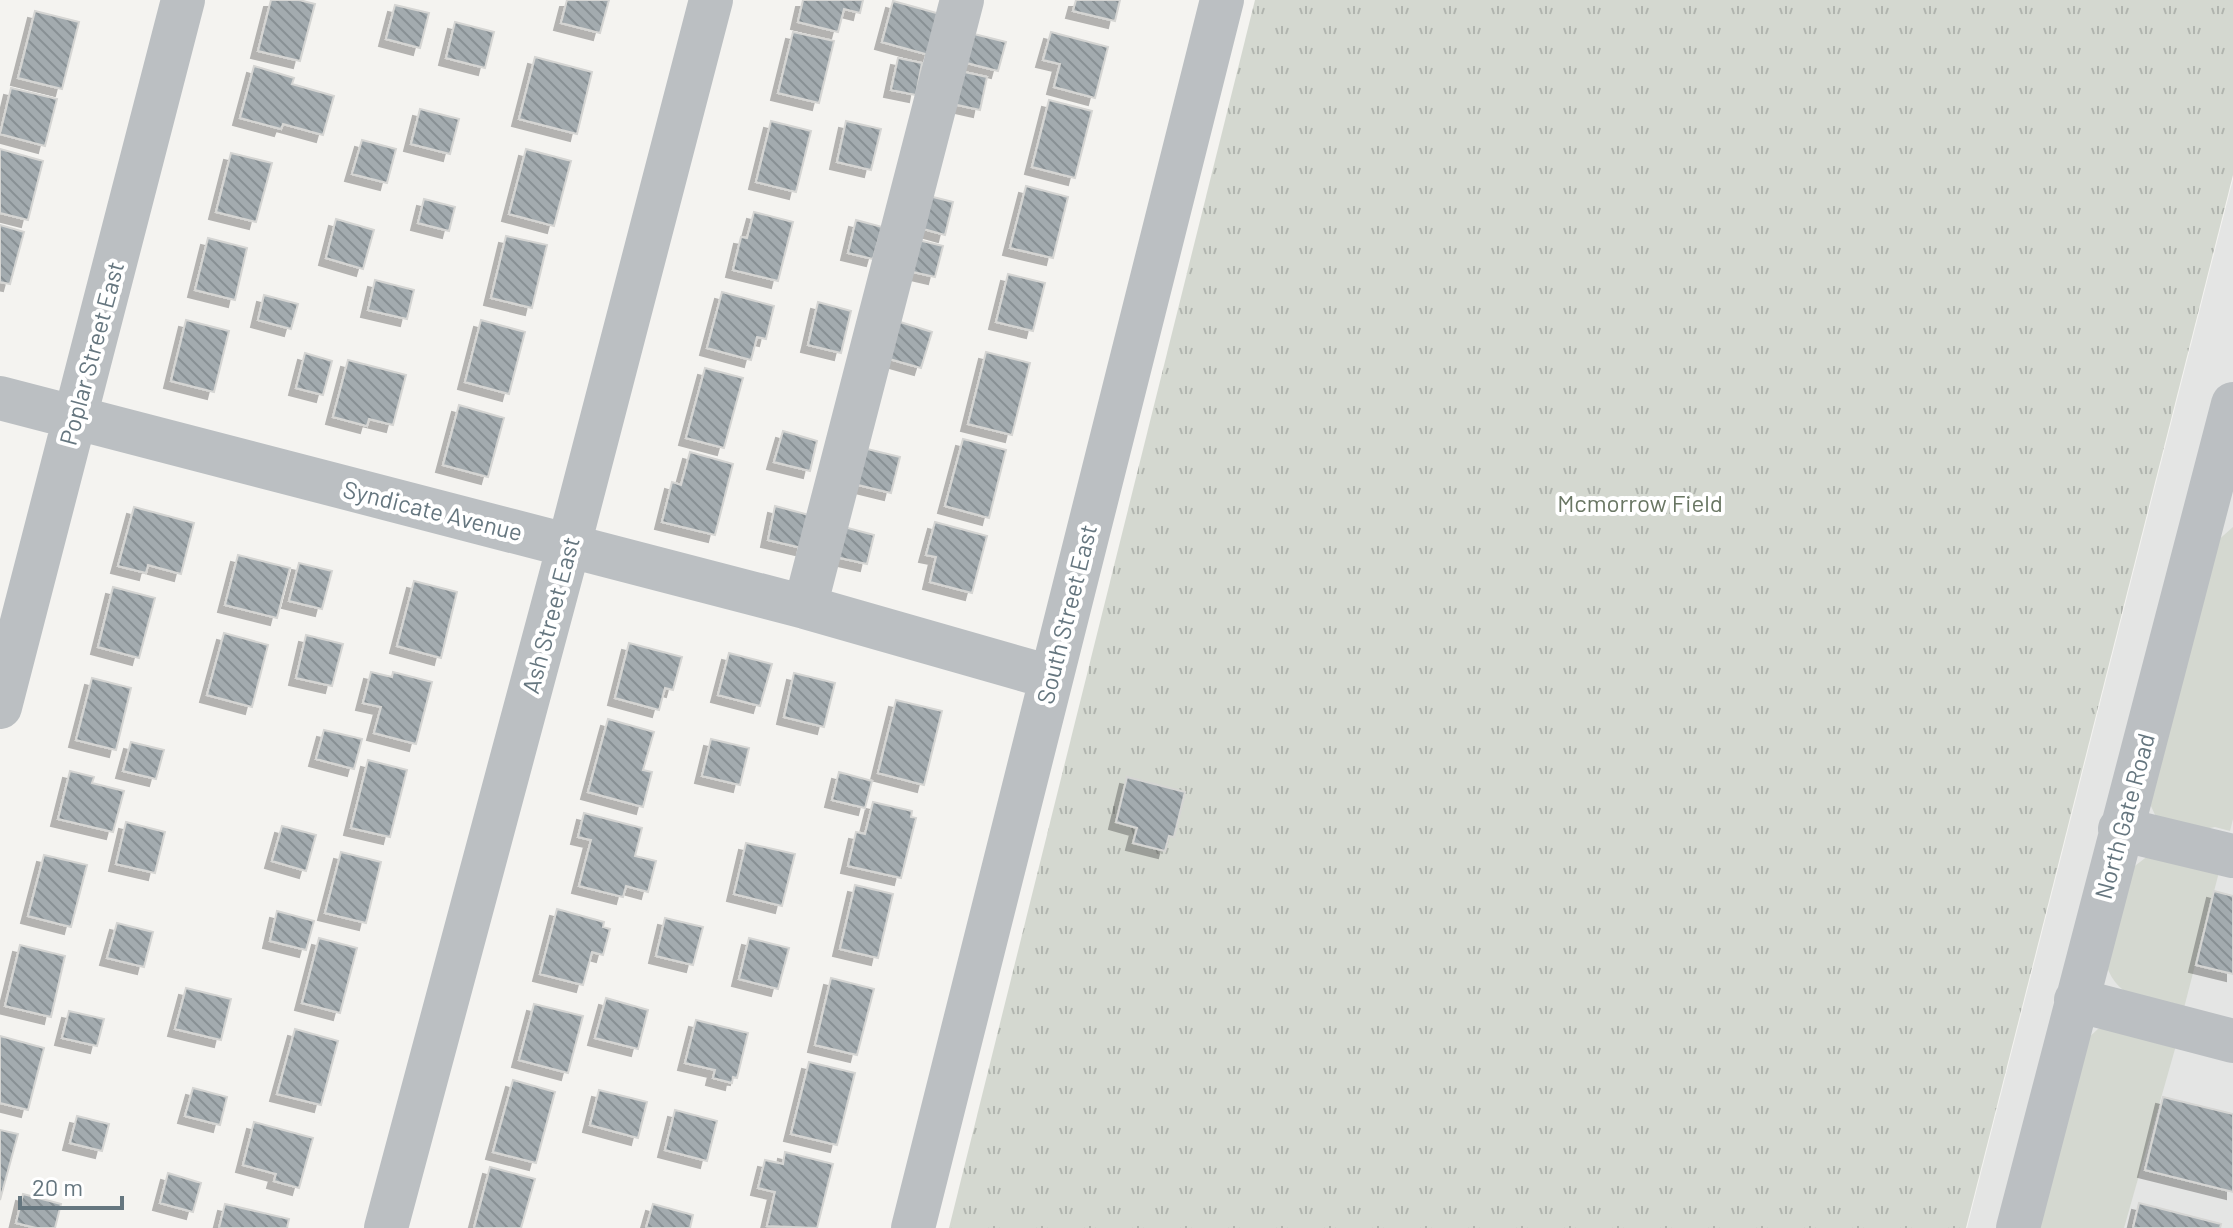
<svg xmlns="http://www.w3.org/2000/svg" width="2233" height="1228" font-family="Barlow,sans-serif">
<defs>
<pattern id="park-tufts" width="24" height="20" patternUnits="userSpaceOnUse" patternTransform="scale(2)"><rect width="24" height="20" fill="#d4d8d0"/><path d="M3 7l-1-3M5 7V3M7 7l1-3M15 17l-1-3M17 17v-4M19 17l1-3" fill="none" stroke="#b0b4ae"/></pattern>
<pattern id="building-back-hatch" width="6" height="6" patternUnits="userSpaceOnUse" patternTransform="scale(2)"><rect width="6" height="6" fill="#a3abaf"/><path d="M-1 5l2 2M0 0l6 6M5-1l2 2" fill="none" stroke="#889094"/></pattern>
<filter id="shadow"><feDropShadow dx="-7" dy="7" stdDeviation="0" flood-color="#0004"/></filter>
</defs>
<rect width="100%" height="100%" fill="#f4f3f0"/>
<path fill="#e4e5e4" d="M2233,179V1228H1967Z"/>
<path fill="#d4d8d0" d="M2233,527V819L2230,831L2215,827L2205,829L2157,819L2150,804L2215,543Z
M2149,855L2219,872L2184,1008C2150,1000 2118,1002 2106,964L2131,869Z
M2116,1024L2177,1042L2124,1228H2036L2085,1041L2098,1029Z"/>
<path fill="url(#park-tufts)" d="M1255,0H2233V175L1966,1228H949Z"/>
<path fill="url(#building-back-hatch)" stroke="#d5d5d3" stroke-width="2" filter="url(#shadow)" d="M271,0H299L315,4L300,61L258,51Z
M567,0H609L600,33L561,23Z
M803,0H863L860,13L844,9L838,32L798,22Z
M1076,0H1120L1115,21L1073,11Z
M893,1L940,14L929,55L882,42Z
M395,5L429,13L420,48L386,39Z
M35,11L79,22L62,89L18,78Z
M455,22L494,32L485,68L446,58Z
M793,32L834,41L819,103L778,93Z
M1051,32L1108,47L1095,98L1054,87L1060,64L1043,60Z
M970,33L1006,42L998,71L963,62Z
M535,57L592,72L577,134L519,119Z
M898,58L922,63L916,95L891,90Z
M254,66L294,78L292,84L334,96L323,135L283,124L281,129L240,118Z
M960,71L987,77L980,110L953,104Z
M11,88L57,99L45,146L0,134Z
M1049,100L1092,111L1075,178L1032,167Z
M420,109L459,119L450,154L411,144Z
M771,121L811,131L796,192L756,182Z
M846,121L881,129L871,170L837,162Z
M362,140L396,149L387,183L352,174Z
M0,149L43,161L28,220L0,213Z
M526,149L571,161L554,226L509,214Z
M231,153L272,163L256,222L216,212Z
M1026,186L1068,197L1053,258L1010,248Z
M929,196L953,202L945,235L920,228Z
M424,199L455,207L449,231L418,223Z
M754,212L793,222L778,281L733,270L741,237L747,238Z
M336,219L374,230L363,269L326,258Z
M856,220L882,227L873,259L848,253Z
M0,225L24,232L10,284L0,282Z
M506,236L547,245L532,308L491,298Z
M208,238L247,248L235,300L195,290Z
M918,240L943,246L935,277L909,271Z
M1008,274L1045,283L1033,331L996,322Z
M375,280L414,290L407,319L368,310Z
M722,292L774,306L766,339L757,337L751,360L707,348Z
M264,295L298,304L291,329L258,320Z
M818,302L851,311L841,353L808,345Z
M186,320L229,331L214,392L171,381Z
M481,320L525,332L509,394L465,382Z
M897,321L932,332L921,368L886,358Z
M986,352L1030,363L1012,435L968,424Z
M305,353L332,361L323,395L296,388Z
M348,360L406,375L393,425L369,419L367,426L333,417Z
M705,368L743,378L724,448L686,438Z
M459,405L504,418L488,477L443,465Z
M783,431L817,441L810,471L774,462Z
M963,439L1006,450L989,518L945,506Z
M863,448L900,457L891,493L854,484Z
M690,452L733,464L715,535L662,522L672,482L681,485Z
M775,506L809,515L802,548L768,540Z
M134,507L194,523L181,574L148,565L146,573L118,566Z
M935,522L987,536L972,593L930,582L936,557L926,555Z
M844,527L874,535L867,564L836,557Z
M238,555L290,568L277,618L225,605Z
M299,563L332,571L322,609L289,601Z
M414,581L457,592L441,658L397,646Z
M113,587L155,598L139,658L98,647Z
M224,633L268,645L252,707L207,695Z
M306,635L343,644L332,686L296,678Z
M629,643L682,657L673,690L665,688L659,710L615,698Z
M729,653L772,664L760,706L718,695Z
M371,672L392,677L393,672L432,682L416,744L374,733L381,707L363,703Z
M794,673L835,683L824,727L784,717Z
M92,678L131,688L116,750L76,740Z
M896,700L942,711L924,785L878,773Z
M608,719L654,732L643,770L652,772L643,807L588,792Z
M324,730L362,739L354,769L316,759Z
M711,739L749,748L740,785L702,776Z
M131,742L164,750L156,779L123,771Z
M368,760L407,770L390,837L351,828Z
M70,771L94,777L92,783L124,791L113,832L58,819Z
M839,772L872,781L865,808L832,800Z
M1127,777L1185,792L1174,837L1169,836L1165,851L1133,843L1137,828L1116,822Z
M873,802L912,811L911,817L916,818L901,878L848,866L856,832L865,834Z
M584,813L642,828L635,856L656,861L648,892L626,886L623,897L579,886L591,840L578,837Z
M126,822L165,832L155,873L116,864Z
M282,826L316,835L306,871L272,861Z
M746,843L795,854L782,906L734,894Z
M341,852L381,862L366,923L325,913Z
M44,855L87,865L71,927L28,916Z
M855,885L893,894L878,958L840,949Z
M2214,891L2233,896V974L2196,965Z
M557,909L604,922L603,927L610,929L603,955L592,952L583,985L540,974Z
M277,911L314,921L306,950L270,941Z
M665,918L703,927L693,965L656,956Z
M117,923L153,932L144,967L107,958Z
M319,938L357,948L340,1013L302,1003Z
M749,938L789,948L778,989L739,979Z
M20,945L65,956L51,1017L5,1006Z
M831,978L874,989L857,1055L815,1045Z
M186,988L231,999L221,1040L175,1029Z
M606,998L648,1010L638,1049L595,1038Z
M534,1004L583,1016L568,1073L519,1060Z
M69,1011L104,1019L97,1046L62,1038Z
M696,1020L748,1033L737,1078L733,1077L732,1083L713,1078L715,1070L685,1063Z
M295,1029L338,1041L321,1105L277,1094Z
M0,1036L44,1048L28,1110L0,1103Z
M809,1062L855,1073L837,1145L791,1134Z
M513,1080L555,1092L536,1163L493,1152Z
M193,1088L227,1097L220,1125L185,1116Z
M599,1090L647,1102L638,1138L590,1125Z
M2163,1097L2233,1114V1192L2145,1170Z
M675,1110L717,1121L707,1161L665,1150Z
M77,1116L109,1124L102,1151L70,1143Z
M254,1122L313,1138L299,1188L274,1181L276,1174L243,1165Z
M0,1130L18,1134L0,1200Z
M785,1152L833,1164L817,1228L767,1226L775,1192L758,1188L765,1160L783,1164Z
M490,1167L535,1179L521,1228H474Z
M168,1173L201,1183L193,1212L160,1203Z
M23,1194L61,1204L55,1228H36L16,1223Z
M2139,1203L2221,1224L2220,1228H2133Z
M225,1204L289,1219L287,1228H219Z
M653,1204L693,1215L690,1228H646Z"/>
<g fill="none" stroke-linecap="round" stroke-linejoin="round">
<path stroke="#bbbfc2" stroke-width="44" d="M0,398L805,607L1050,677
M805,607L962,0
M0,707L183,0
M2120,829L2233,856
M2076,1000L2233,1041
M386,1228L569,545L711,0
M913,1228L1222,0
M2018,1228L2233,404"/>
</g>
<g text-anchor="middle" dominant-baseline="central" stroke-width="8" stroke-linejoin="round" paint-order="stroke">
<g font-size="24" fill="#65767f" stroke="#fff">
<text transform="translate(91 353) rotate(-75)">Poplar Street East</text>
<text transform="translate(433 510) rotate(14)">Syndicate Avenue</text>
<text transform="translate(1066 614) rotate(-76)">South Street East</text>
<text transform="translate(550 615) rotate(-75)">Ash Street East</text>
<text transform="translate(2124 816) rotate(-75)">North Gate Road</text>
</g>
<g font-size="24" fill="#697663" stroke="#fff">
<text x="1640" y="502">Mcmorrow Field</text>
</g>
</g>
<path d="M20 1196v12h102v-12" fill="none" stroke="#65767f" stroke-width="4"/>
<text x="32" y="1196" font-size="24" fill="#65767f" stroke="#ffffff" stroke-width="6" paint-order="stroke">20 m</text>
</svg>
